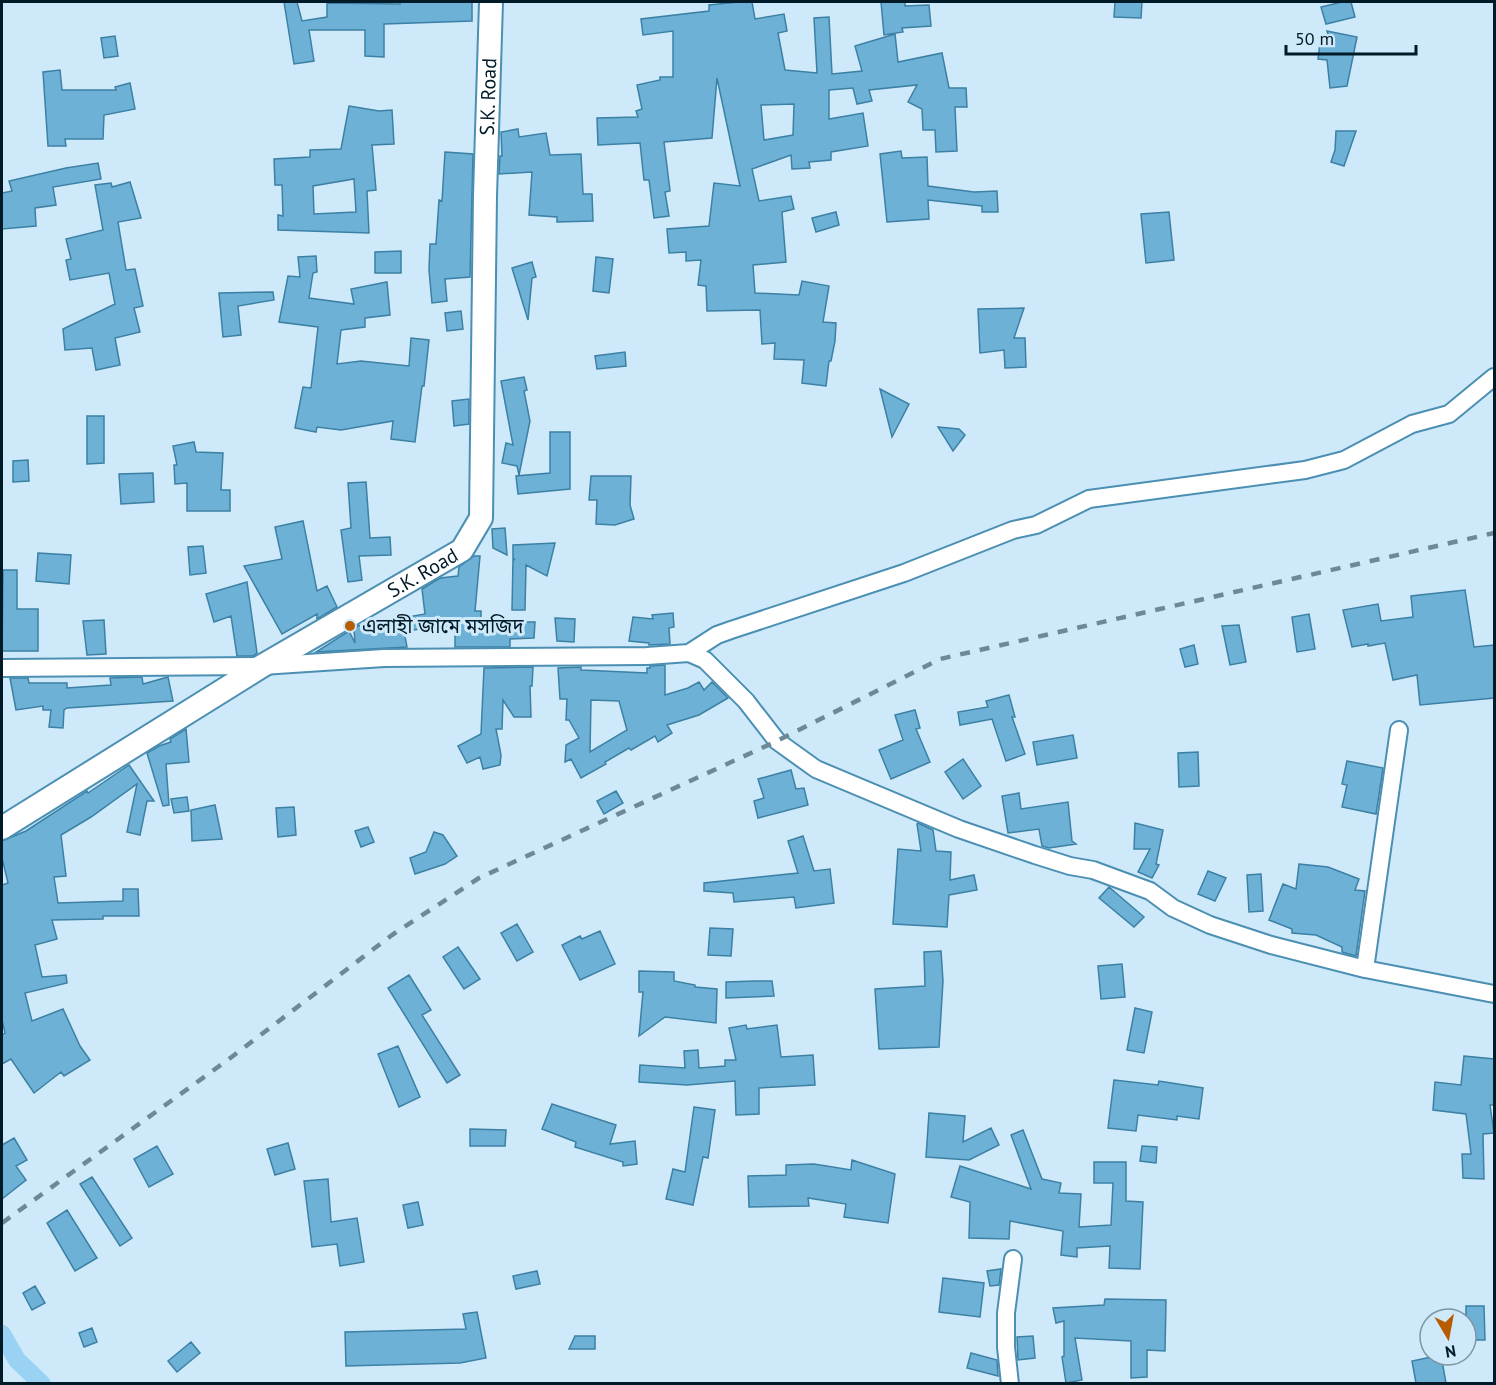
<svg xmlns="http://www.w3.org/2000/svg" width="1496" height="1385" font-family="'PT Sans','Noto Sans Bengali',sans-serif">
<rect width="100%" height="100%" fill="#cee9f9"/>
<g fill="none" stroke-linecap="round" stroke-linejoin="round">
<path stroke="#99d2f3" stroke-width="18" d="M2,1334L17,1360L42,1384"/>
</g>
<path fill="#6db1d7" stroke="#3c80a4" stroke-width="1.5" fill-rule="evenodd" d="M284,2H297L302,21L327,17V3L400,4V2H472V21L384,24V57L365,56V30H309L314,61L294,64Z
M739,2H752L755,19L784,14L787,31L778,33L785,70L817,73L814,18L829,17L832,74L862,71L855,46L895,34L898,62L942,53L949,88H966L967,107H955L957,151L936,152L935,130H923L922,109L908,102L917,85L869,90L872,101L857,104L853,88L829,90V119L863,113L868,146L831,152V160L809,162L810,168L792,169L791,155L752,169L759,201L791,196L794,209L782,212L786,262L753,265L755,293L799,295L802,281L829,286L823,322L836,323L835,341L831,361H829L826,386L802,383L804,360L774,359L775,343L762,344L760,310L707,311L706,286L698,285L701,260L686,261V252L669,253L667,229L709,226L714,183L740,186L717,78L712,138L664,142L670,191L665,192L669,216L654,218L649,180H644L640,143L598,145L597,118L638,117L636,111L642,109L637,85L660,80V77H673V31L643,35L641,19L709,11V5ZM794,104L793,135L764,140L761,105Z
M881,2H905V6L929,5L931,26L902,28L903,32L884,35Z
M1115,2H1142L1141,18L1114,17Z
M1342,2H1351L1355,17L1326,24L1321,7Z
M1327,31L1357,37L1347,86L1330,88L1327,60L1318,59L1320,43L1331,44Z
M115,36L118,56L104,58L101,38Z
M60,70L62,90H116L115,87L130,83L135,109L104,115L103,139H65L66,146H48L43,72Z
M349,106L379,111L392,110L394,144L372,145L376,190L367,191L369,233L278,230V215L283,216L282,185H275L274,159L310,157V150L341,149ZM354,179L356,212L314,214L313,186Z
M518,129L519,137L546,133L550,155L581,154L583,194H592L593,221L557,222V217L529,215L532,172L499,174L500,156H502L501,132Z
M1336,131H1356L1344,166L1331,162L1335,150Z
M901,151L902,158L927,157L928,186L974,192L997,191L998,212H982V206L928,200L929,219L887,222L880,154Z
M445,152L473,154L470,277L445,279L447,301L432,303L429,270L430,244H436L439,200L442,201Z
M98,163L101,179L53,187L56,205L35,208L36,226L2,229V193L12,191L9,181L66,168Z
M130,182L141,218L118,222L126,270L135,269L143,306L134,308L140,332L115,338L120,365L96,370L92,348L65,350L63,329L115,304L109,273L70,280L66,260L71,259L66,239L103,230L95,185L111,183L112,187Z
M836,212L839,225L816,232L812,218Z
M1169,212L1174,260L1146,263L1141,214Z
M401,251V273H375V252Z
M316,256L317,272L313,273L309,298L354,304L351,289L387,282L390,315L365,318V327L341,330L337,364L361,361L409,366L411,338L429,340L424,386H422L415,442L391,439L393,421L341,430L317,427L316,432L295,428L303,387L311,388L318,327L279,322L288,276L300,277L298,257Z
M596,257L613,259L609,293L593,291Z
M532,262L536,277L532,278L528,320L512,268Z
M273,292L274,300L238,306L241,335L223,337L219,293Z
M1024,308L1014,338H1025L1026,367L1005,368L1004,350L980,353L978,309Z
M461,311L463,329L447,331L445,313Z
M625,352L626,366L597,369L595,356Z
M524,377L527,390L524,391L530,421L519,475L517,466L502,463L506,443L513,445L501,381Z
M880,389L909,404L892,437Z
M469,399V424L454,426L452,401Z
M87,416H104V463L87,464Z
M938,427L959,429L965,435L953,451Z
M550,432H570V489L518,494L516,476L550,473Z
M194,442L196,452L223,453L221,490H230V511H187V483L175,484L174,465H177L173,446Z
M28,460L29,481L13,482V461Z
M153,473L154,502L121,504L119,474Z
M591,476H631L630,505L634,519L615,525L596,524L597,500H589Z
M366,482L370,538L390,537L391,555L359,556L362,580L348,582L341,530L351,528L348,483Z
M303,521L317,591L327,586L337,607L317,619V614L282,634L244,566L282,559L275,527Z
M505,528L507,555L493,548L492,529Z
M555,543L547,576L526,565L525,610H512L513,559L515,560L513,558V545Z
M203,546L206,573L190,575L188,547Z
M38,553L71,555L69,584L36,581Z
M474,556H480L475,611H481V622H535L534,638L510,639V647H455V625L404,631L407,647L316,652L349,631L355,643L354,629L358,626L425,614L422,589L440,578L458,576L459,567Z
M3,570H17V609H38V651H2Z
M247,582L257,653L253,656H237L231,616L214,622L206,594Z
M1465,590L1474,647L1494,645V698L1420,705L1417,675L1393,680L1385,643L1368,646V644L1352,647L1343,610L1378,604L1381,621L1413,617L1411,596Z
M673,613L674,627L669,628L670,644L649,645V643L629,641L633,617L653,619L652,615Z
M1309,614L1315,649L1297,652L1292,617Z
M555,618L575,619L574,642L557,641Z
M104,620L106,654L87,655L83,621Z
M1239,625L1246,662L1230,665L1222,626Z
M1194,645L1198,664L1185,667L1180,649Z
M665,665V695L688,688L699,682L704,690L712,682L728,698L699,715L667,725L672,733L658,742L655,736L631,750L629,748L605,762L606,764L581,778L571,759L565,762L566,745L579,738L569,720H566L567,699H560L558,668L581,667V670L647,673V668H650V666ZM591,700L619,701L627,730L590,752Z
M533,667L532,686H530L531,717H514L503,700L502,729H496L501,755L500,765L483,769L480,757L467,763L458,746L481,734L484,668Z
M142,677L143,684L168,677L173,701L67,708L64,710L63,728L49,727L51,710H43V706L16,710L10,678H28L29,683H67V688L111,685L110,678Z
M1009,695L1015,717H1012L1025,754L1006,761L992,719L960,725L958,712L988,707L986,701Z
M915,710L920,728L916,729L930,762L891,779L879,750L903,740L895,715Z
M186,729L189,762L166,764L169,805L163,806L147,753L159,746L171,742L170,739Z
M1073,735L1077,758L1037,765L1033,742Z
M1198,752L1199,786L1179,787L1178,753Z
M963,759L981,786L963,799L945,772Z
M1347,761L1383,768L1376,814L1342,807L1347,785L1342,784Z
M129,765L154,801H147L140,835L127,832L137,784L91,817L61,835L66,876L54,877L58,903L123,901V889H138L139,916H103V919L52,920L57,939L35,945L42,977L66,975L67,983L25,993L32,1021L63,1009L80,1046L90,1060L64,1076L61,1072L34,1093L11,1059L2,1064V1035L5,1033L2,1020V885L8,883L2,858V841L26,831L87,791L88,793Z
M791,770L796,789L804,788L808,805L758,818L754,801L764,798L758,779Z
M616,791L623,803L604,814L597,801Z
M1019,793L1021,809L1068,802L1072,841L1076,844L1049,848L1042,846L1039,829L1008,833L1002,796Z
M187,797L189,811L174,813L171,799Z
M215,805L222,839L192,841L191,810Z
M294,807L296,835L278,837L276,808Z
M918,823L933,830L936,851L951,852L950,880L974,875L977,890L949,895L947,927L893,924L898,849L921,851L917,824Z
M1135,823L1163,830L1156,864L1159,865L1152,878L1138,872L1150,849H1134Z
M368,827L374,842L361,847L355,831Z
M434,832L443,835L457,856L445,864L415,874L410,858L426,852Z
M803,836L814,871L830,869L834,903L796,908L794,897L734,902L733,893L704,891V883L798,873L788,841Z
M1299,864L1328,867L1359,879L1355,890L1365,891L1356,956L1342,952V947L1316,935L1292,933V929L1269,920L1283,884L1296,889Z
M1208,871L1226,878L1215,901L1198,894Z
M1261,874L1263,911L1249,912L1247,875Z
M1109,887L1144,917L1134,927L1099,898Z
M517,924L533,952L517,961L501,933Z
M710,928L733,929L731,956L708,955Z
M600,931L615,964L580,980L562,945L580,936L582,939Z
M458,947L480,979L464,989L443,957Z
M941,951L943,981L939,1047L879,1049L875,989L925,986L924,952Z
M1122,964L1125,997L1101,999L1098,966Z
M639,971L674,972V981L695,985V987L717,989L716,1023L665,1017L639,1036L643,992H639Z
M409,975L431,1010L422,1015L460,1075L447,1083L388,988Z
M755,981H772L774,996L726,998V982Z
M1135,1008L1152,1012L1144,1053L1127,1050Z
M746,1025L747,1029L777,1025L781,1057L813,1055L815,1085L759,1088V1114L736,1115L735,1081L687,1085L639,1082L640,1065L685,1068L684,1051L698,1050L699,1068L725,1066V1060H736L729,1028Z
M398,1046L420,1097L399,1107L378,1054Z
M1464,1056L1494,1059V1105H1490L1494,1133L1483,1134L1484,1179L1463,1178L1462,1154H1471L1466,1114L1433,1110L1435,1082L1461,1085Z
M1114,1080L1158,1085L1159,1081L1203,1088L1199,1119L1177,1116V1120L1138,1115L1136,1131L1108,1128Z
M552,1104L616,1125L610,1144L635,1141L637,1164L623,1166V1162L575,1147L576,1142L542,1129Z
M694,1107L715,1110L708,1158L703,1157L693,1205L666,1199L673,1169L685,1172Z
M929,1113L965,1116L963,1142L991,1128L999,1145L969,1160L926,1157Z
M470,1129L506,1130L505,1146H470Z
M1023,1130L1042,1179L1061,1183L1059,1193L1081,1194L1079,1227L1111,1225L1113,1183H1094V1162H1126V1201L1143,1202L1140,1269L1109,1268L1110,1246L1077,1248V1257L1061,1255L1063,1231L1010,1221L1009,1239L969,1238L970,1202L951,1197L960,1166L1031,1189L1011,1135Z
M14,1138L27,1160L16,1166L26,1180L2,1199V1145Z
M288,1143L295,1169L275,1175L267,1149Z
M157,1146L173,1174L149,1187L134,1159Z
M1142,1146L1157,1147L1156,1163L1140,1161Z
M852,1160L895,1174L888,1223L844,1217L846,1204L808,1198L809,1206L749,1207L748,1176L786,1175V1165L814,1164L851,1170Z
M92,1177L132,1238L120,1246L80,1184Z
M328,1179L331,1222L357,1218L364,1262L340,1266L337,1244L312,1247L304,1181Z
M418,1202L423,1225L408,1228L403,1205Z
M67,1210L97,1258L75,1271L47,1223Z
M1001,1269L999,1285L990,1286L987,1271Z
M537,1271L540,1284L516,1289L513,1276Z
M943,1278L984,1283L980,1317L939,1312Z
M35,1286L45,1303L32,1310L23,1293Z
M1105,1299L1166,1300L1165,1351L1147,1350V1377L1131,1378V1341L1075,1338L1082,1380L1066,1383L1062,1357L1064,1356V1321L1056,1323L1053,1308L1104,1305Z
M1466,1306H1484L1485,1340H1466Z
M477,1312L486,1358L460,1363L346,1366L345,1332L466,1329L463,1314Z
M92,1328L97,1342L84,1347L79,1333Z
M575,1336H595V1349H569Z
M1033,1336L1035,1358L1018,1360L1017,1337Z
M191,1342L200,1353L177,1372L168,1361Z
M971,1353L997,1360L998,1376L967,1368Z
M1441,1355L1446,1383H1416L1412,1361Z"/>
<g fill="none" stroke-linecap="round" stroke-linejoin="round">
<g stroke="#4b8fb3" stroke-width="20">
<path id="street" d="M689,653L717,635L731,630L904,573L1013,530L1036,525L1089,499L1305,470L1344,460L1412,424L1449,414L1494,377
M2,668L262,666L384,658L647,656L689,653L705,660L746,701L777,741L816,769L959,829L1035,855L1070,866L1093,870L1150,891L1173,908L1210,925L1271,945L1365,969L1494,994
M1365,969L1399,730
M1010,1384L1006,1347V1313L1013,1259"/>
</g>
<g stroke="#4b8fb3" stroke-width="26">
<g id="secondary">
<path id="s1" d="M2,828L262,666L462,550L481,518L485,196L491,2"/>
</g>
</g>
<use href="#street" stroke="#fff" stroke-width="16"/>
<use href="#secondary" stroke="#fff" stroke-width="22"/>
<path stroke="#6d8897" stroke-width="4.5" stroke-dasharray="10 10" stroke-linecap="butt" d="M2,1223L229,1059L392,935L479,878L777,741L940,659L1494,533"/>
</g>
<circle fill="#b75c00" stroke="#cee9f9" stroke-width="2" cx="350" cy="626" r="6"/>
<g text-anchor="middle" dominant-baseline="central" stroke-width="6" stroke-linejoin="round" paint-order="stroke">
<g font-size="20" fill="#001a28" stroke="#cee9f9">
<text stroke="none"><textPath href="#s1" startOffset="996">S.K. Road</textPath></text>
<text stroke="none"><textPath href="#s1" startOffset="492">S.K. Road</textPath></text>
</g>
<g font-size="20" fill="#001a28" stroke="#cee9f9" text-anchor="start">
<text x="362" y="626">এলাহী জামে মসজিদ</text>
</g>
</g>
<rect width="1496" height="1385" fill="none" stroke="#001a28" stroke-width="6"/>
<g transform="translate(1448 1337) rotate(170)"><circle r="28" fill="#cee9f9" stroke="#7c96a5" stroke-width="1.5"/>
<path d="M0-4.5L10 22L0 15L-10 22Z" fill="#b75c00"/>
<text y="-9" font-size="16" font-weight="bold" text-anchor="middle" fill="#001a28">N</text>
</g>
<path d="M1286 45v9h130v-9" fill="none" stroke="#001a28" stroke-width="3"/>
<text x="1295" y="45" font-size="18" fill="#001a28" stroke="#cee9f9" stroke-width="4.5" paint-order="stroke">50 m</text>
</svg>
